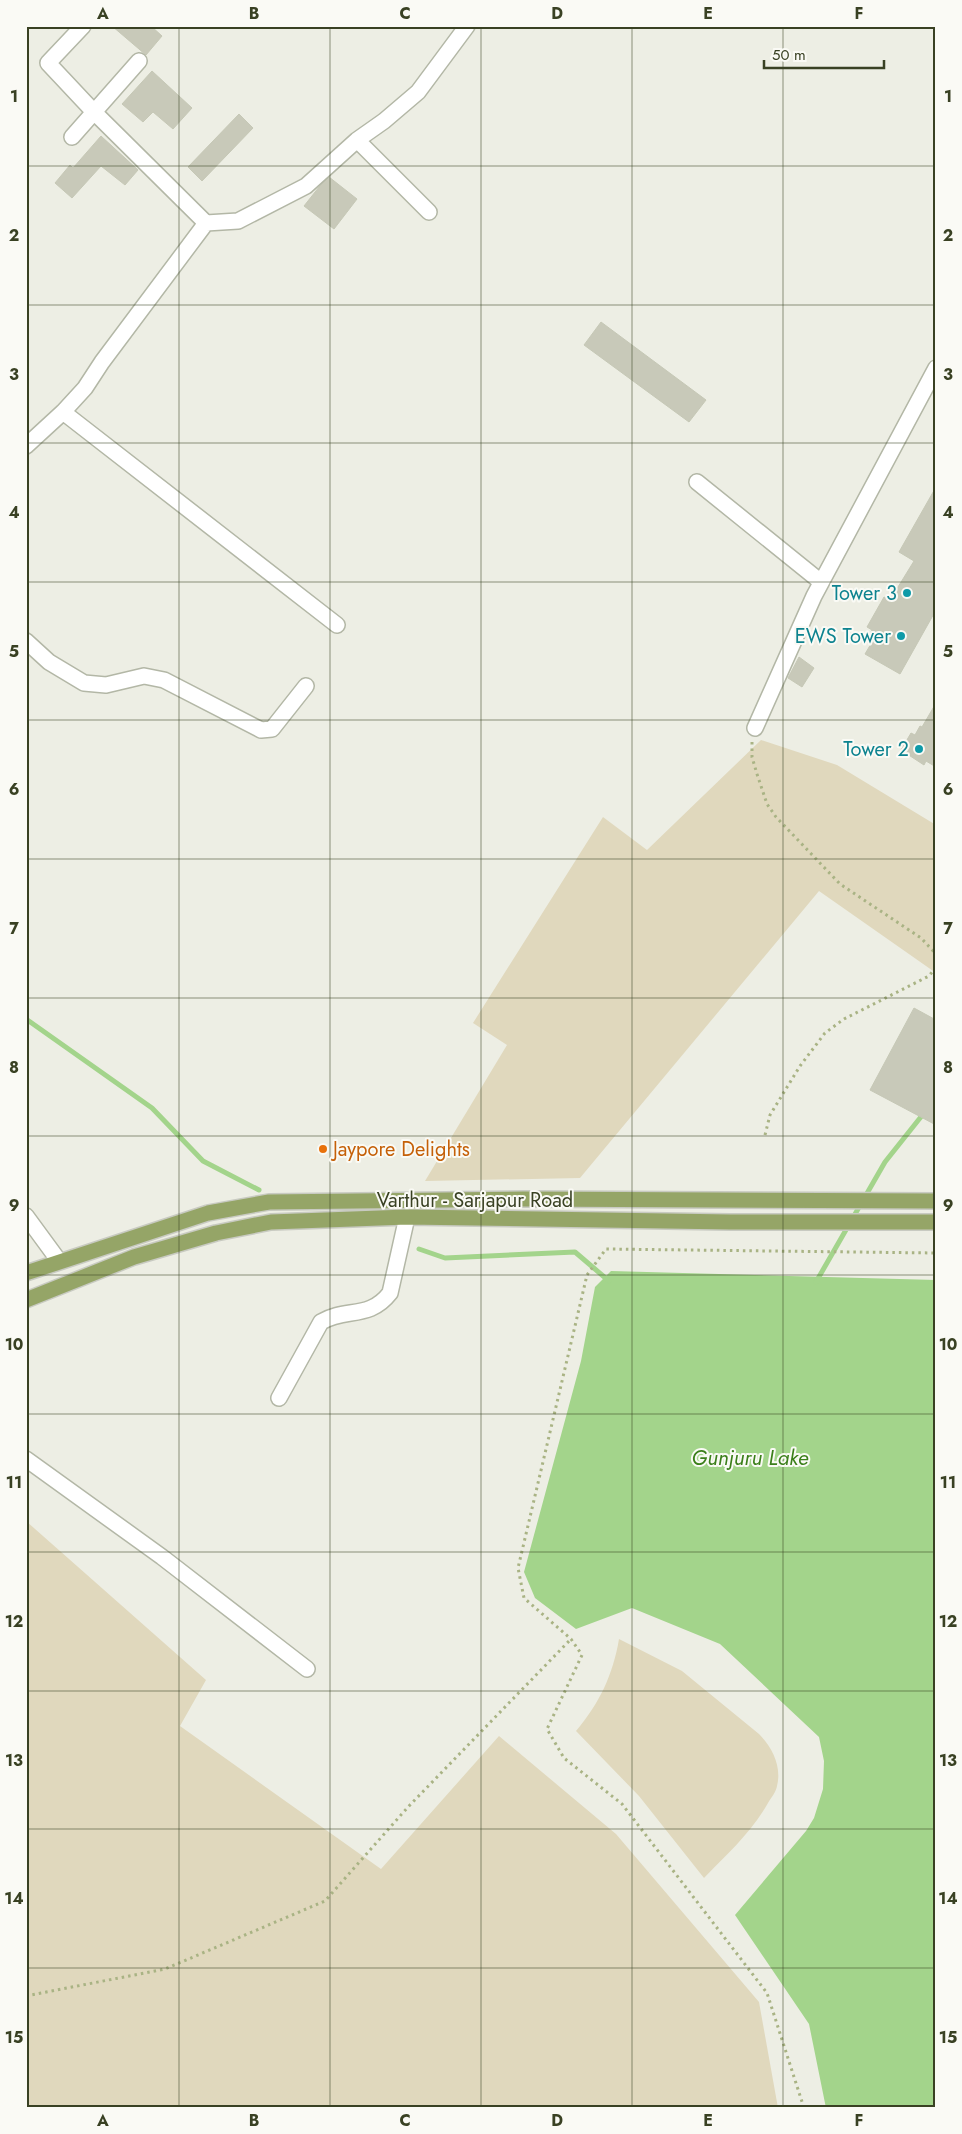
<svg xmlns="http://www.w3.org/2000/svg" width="962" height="2134" font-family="Jost,sans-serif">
<rect width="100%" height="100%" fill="#edeee4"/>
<path fill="#e0d8bd" d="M761,740L837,765L936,825V973L819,891L580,1178L425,1181L507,1045L473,1023L603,817L647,850Z
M26,1521L206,1680L180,1726L381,1869L499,1736L616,1834L759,2002L778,2108H26Z
M619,1639L682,1671L759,1734C772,1747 782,1766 777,1786C776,1792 771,1798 768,1803C751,1833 728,1853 704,1878L639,1796L576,1731C599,1704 613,1675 619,1639Z"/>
<path fill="#a3d48b" d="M611,1271L936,1280V2108H826L809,2024L735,1915L806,1831L814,1818L823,1789L824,1761L819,1737L720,1644L632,1608L576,1629L535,1598L524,1572L581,1361L595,1287Z"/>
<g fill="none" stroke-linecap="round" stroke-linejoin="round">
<path stroke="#a3d48b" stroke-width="5" d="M26,1019L152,1108L203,1161L259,1190
M419,1249L445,1258L575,1252L609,1281
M816,1282L885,1162L924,1113"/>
</g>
<path fill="#c8c9b9" stroke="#c6c8b6" d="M112,26H151L162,36L146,55Z
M152,71L192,108L173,129L153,112L143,122L122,104Z
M239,114L253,128L202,181L188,167Z
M101,136L138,170L125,185L101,166L72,198L55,183L70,165L73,168Z
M329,177L357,199L334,229L304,206L319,187Z
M601,322L706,400L689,422L584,345Z
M936,487V610L900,674L865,654L875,637L870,634L872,630L867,627L884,597L890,600L914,561L899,552Z
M799,657L814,668L802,687L788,678Z
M936,703V767L926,761L924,765L901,750L911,733L915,735L920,726L922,727Z
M914,1008L936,1020V1125L870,1090Z"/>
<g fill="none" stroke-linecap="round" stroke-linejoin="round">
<g stroke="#b3b7a6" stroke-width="18">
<path id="minor" d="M83,26L48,63L94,112L206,223L238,221L306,186L357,140L384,121L418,92L467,26
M72,137L139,61
M357,140L429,212
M63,412L337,625
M26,446L63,412L85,388L102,362L206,223
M697,482L821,582
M26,641L49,662L84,683L106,685L144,676L164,680L261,730L272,729L306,686
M755,728L814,596L936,368
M26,1216L59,1261
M279,1398L321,1322C346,1307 369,1320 390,1293L407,1217
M26,1459L162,1557L307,1669"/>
</g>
<g stroke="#c8cac1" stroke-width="18">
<path id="major" d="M26,1273L208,1213L269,1202L524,1199L936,1201
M26,1300L134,1257L216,1233L271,1222L407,1217L730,1222H936"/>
</g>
<path stroke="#a9b384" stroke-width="3" stroke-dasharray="2.5 4" stroke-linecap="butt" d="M752,742V757L757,774L767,804L776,817L840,884L921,938L936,954
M765,1135L770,1115L800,1066L825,1033L844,1019L929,976L936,967
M26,1996L165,1969L325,1901L408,1807L571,1639
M804,2108L767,1993L622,1804L564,1758L547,1729L582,1655L571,1639L524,1598L518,1568L587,1275L606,1249L936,1253"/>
<use href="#minor" stroke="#fff" stroke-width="15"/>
<use href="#major" stroke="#95a567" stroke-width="15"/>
</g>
<path fill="none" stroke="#394123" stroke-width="1" stroke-opacity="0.55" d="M179,26V2108M330,26V2108M481,26V2108M632,26V2108M783,26V2108M26,166H936M26,305H936M26,443H936M26,582H936M26,720H936M26,859H936M26,998H936M26,1136H936M26,1275H936M26,1414H936M26,1552H936M26,1691H936M26,1829H936M26,1968H936"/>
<g fill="#0f9aa8" stroke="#fafaf5" stroke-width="2">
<circle cx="907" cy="593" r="5"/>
<circle cx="901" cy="636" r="5"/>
<circle cx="919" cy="749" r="5"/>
</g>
<circle fill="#e8710a" stroke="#fafaf5" stroke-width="2" cx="323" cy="1149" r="5"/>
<g text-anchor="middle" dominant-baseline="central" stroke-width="4" stroke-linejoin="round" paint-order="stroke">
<g font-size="20" fill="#0d838f" stroke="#fafaf5" text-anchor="end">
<text x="897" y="593">Tower 3</text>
<text x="891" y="636">EWS Tower</text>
<text x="909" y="749">Tower 2</text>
</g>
<g font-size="20" fill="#c56008" stroke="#fafaf5" text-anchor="start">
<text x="333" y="1149">Jaypore Delights</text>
</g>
<g font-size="20" fill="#394123" stroke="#fafaf5">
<text x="475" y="1200">Varthur - Sarjapur Road</text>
</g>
<g font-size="21" font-style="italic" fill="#3b7f1a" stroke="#fafaf5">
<text x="750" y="1458">Gunjuru Lake</text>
</g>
</g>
<rect width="962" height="2134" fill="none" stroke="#fafaf5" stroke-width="55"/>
<path d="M764 60v8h120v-8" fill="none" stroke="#394123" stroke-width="2.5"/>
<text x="772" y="60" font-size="15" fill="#394123" stroke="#fafaf5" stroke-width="4" paint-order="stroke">50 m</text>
<rect x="28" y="28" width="906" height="2078" fill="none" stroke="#394123" stroke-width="2"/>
<g font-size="16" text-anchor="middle" font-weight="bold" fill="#394123">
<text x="103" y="19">A</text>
<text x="254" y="19">B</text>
<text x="405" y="19">C</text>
<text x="557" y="19">D</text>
<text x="708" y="19">E</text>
<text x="859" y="19">F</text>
<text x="14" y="102">1</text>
<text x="948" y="102">1</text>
<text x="14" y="241">2</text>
<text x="948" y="241">2</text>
<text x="14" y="380">3</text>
<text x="948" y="380">3</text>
<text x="14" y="518">4</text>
<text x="948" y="518">4</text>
<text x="14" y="657">5</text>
<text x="948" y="657">5</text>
<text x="14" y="795">6</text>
<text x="948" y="795">6</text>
<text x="14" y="934">7</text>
<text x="948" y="934">7</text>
<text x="14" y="1073">8</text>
<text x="948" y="1073">8</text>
<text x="14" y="1211">9</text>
<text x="948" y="1211">9</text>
<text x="14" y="1350">10</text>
<text x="948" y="1350">10</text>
<text x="14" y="1488">11</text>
<text x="948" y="1488">11</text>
<text x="14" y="1627">12</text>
<text x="948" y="1627">12</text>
<text x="14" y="1766">13</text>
<text x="948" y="1766">13</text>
<text x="14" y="1904">14</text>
<text x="948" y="1904">14</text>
<text x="14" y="2043">15</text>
<text x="948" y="2043">15</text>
<text x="103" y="2126">A</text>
<text x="254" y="2126">B</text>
<text x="405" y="2126">C</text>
<text x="557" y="2126">D</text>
<text x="708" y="2126">E</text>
<text x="859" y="2126">F</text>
</g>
</svg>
